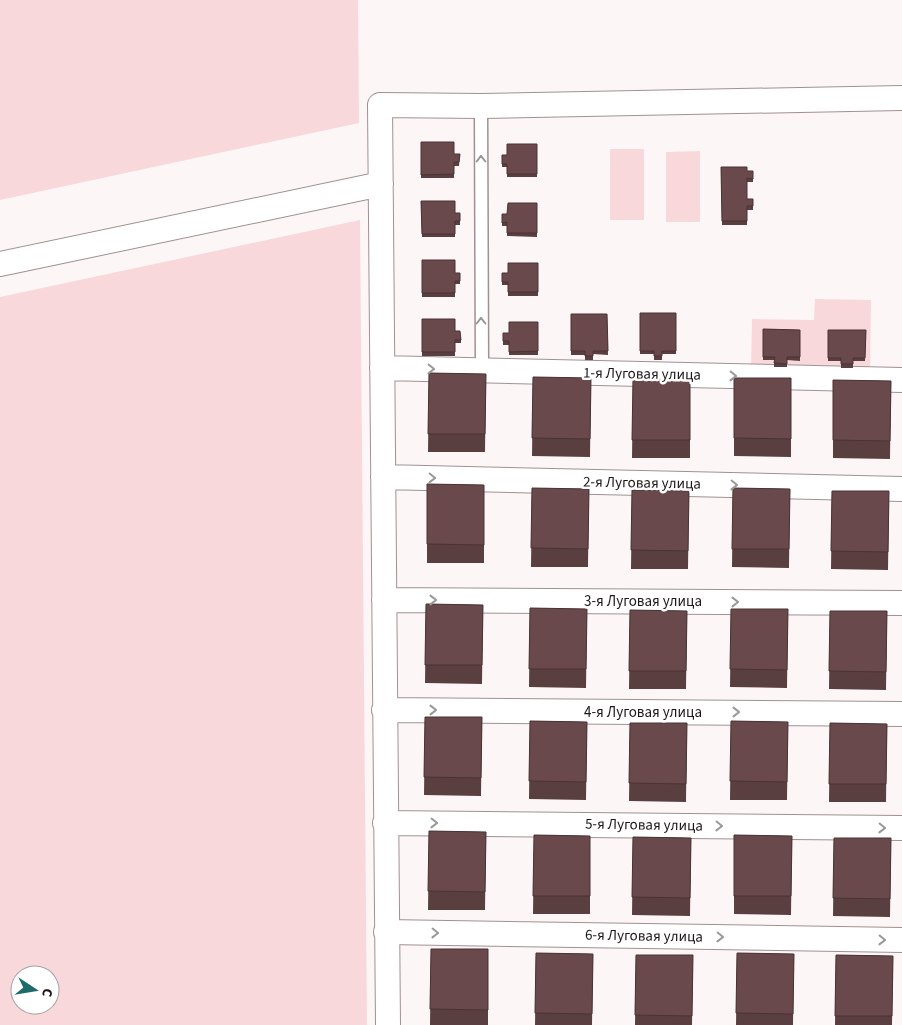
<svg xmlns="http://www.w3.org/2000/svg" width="902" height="1025" font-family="'Source Sans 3',sans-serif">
<rect width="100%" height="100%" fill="#fdf6f6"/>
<path fill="#f9d8db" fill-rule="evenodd" d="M0,0H358L359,123L0,200Z
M610,149H644V220H610Z
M700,151V222H666V152Z
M360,220L367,1025H0V297ZM20,975H50V1005H20Z
M815,299L871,300L870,372L751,371L752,319L814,320Z"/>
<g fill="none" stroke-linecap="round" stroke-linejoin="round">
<g stroke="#a19092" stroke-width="15">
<path id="service" d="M481,106L482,370"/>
</g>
<g stroke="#a19092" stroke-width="26">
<path id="minor" d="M0,264L381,184
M382,368L902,380
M383,477L902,489
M384,600L902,603
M384,710L902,714
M385,823L902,828
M386,932L902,940
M388,1025L380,105L481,106L902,98"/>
</g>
<use href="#service" stroke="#fff" stroke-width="12"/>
<use href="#minor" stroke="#fff" stroke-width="24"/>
</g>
<path fill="#5a3f41" d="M421,142L454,154H460L459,166H454V178H421Z
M537,144V177H507V167H502V155H507Z
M721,167L747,171H753V182H747V199L753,206V210H747V225H722Z
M421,201L455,213L460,221V225H455V237H422Z
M537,203V237L507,236V226H502V214H507Z
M422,260L455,273L460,281V284H455V297H422Z
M538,263V296H508V285H502V273H508Z
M640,313H676V354H662V360H654V354H640Z
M571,314H607L608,355L593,354V360H585V355H571Z
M422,319L455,331L461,340V343H455V356H422Z
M538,322V355H509V345H503V333H509Z
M763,329L800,330V361L787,360V367H774V360H763Z
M828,330H866L865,361H853V368H841V361H828Z
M429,373L486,374L485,452H428Z
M533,377L591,378L590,457L532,456Z
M734,378H791V457L734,456Z
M633,379L690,380V458H632Z
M833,380L891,381L890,459L833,458Z
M427,484L484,485V563H427Z
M532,488L589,489L588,567H531Z
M733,488L790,489L789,568L732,567Z
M632,490L689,491L688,569H631Z
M832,491H889L888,570L831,569Z
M426,604L483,605L482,684L425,683Z
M530,608L587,609L586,688L529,687Z
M731,609H788L787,688L730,687Z
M630,610L687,611L686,689H629Z
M830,611H887L886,690L829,689Z
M425,717H482L481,796L424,795Z
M530,721L587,722L586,800L529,799Z
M731,721L788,722L787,800H730Z
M630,723H687L686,802L629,801Z
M830,723L887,724L886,802H829Z
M429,831L486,832L485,910H428Z
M534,835L590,836V914H533Z
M734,835L792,836L791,915L734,914Z
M633,837L691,838L690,916L632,915Z
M834,838H891L890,917L833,916Z
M431,949H488V1025H430Z
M536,953L593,954L592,1025H535Z
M737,953L794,954L793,1025H736Z
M636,955H693L692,1025H635Z
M836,955L893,956L892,1025H835Z"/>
<path fill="#69494c" stroke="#4a3335" d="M421,142H454V154H460L459,162H454V174L421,175Z
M507,144H537V174H507V164H502V155H507Z
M721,167H747V171H753V179L747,178V199H753V206H747V221H722Z
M421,201H455V213H460V221H455V234H422Z
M508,203H537V233H507V222L502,223V214H507Z
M422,260H455V273H460V281H455V293H422Z
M508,263H538V292H508V282H502V273H508Z
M640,313H676V351H662V356H654V351H640Z
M571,314H607L608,351H593V356H585V351H571Z
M422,319H455V331H460L461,340H455V352H422Z
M509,322H538V351L509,352V341H503V333H509Z
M763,329L800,330V357H787V364L774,363L775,357H763Z
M828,330H866L865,358H853V364H841V358H828Z
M429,373L486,374L485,434H428Z
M533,377L591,378L590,439L532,438Z
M734,378H791V439L734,438Z
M633,379L690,380V440H632Z
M833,380L891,381L890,441L833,440Z
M427,484L484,485V545L427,544Z
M532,488L589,489L588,549L531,548Z
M733,488L790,489L789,549H732Z
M632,490L689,491L688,551L631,550Z
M832,491H889L888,552L831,551Z
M426,604L483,605L482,665H425Z
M530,608L587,609L586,669H529Z
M731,609H788L787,670L730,669Z
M630,610L687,611L686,671H629Z
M830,611H887L886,672L829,671Z
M425,717H482L481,778L424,777Z
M530,721L587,722L586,782L529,781Z
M731,721L788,722L787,782L730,781Z
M630,723H687L686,784L629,783Z
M830,723L887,724L886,784H829Z
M429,831L486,832L485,892L428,891Z
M534,835L590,836V896H533Z
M734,835L792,836L791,896H734Z
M633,837L691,838L690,898L632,897Z
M834,838H891L890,899L833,898Z
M431,949H488V1010L430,1009Z
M536,953L593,954L592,1014L535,1013Z
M737,953L794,954L793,1014L736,1013Z
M636,955H693L692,1016L635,1015Z
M836,955L893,956L892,1016H835Z"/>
<defs><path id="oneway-chevron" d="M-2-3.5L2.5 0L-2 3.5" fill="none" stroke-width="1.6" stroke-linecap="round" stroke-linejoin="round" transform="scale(1.25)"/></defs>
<g stroke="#9a9797">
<use href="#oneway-chevron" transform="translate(481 159) rotate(-90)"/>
<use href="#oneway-chevron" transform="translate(481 321) rotate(-90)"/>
<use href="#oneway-chevron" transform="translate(431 369) rotate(1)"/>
<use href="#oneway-chevron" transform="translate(733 376) rotate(1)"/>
<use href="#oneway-chevron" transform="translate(432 478) rotate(1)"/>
<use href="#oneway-chevron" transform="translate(734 485) rotate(1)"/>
<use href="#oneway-chevron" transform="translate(433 600)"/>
<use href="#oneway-chevron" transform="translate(735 602)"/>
<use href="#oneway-chevron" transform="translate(433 710)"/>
<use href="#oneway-chevron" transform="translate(736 712)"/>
<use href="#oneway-chevron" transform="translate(434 823) rotate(1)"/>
<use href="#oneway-chevron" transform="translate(719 826) rotate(1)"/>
<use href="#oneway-chevron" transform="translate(882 828) rotate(1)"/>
<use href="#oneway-chevron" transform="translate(435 933) rotate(1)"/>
<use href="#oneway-chevron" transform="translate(720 937) rotate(1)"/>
<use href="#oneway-chevron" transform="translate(882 940) rotate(1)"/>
</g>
<g text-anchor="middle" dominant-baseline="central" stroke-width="5" stroke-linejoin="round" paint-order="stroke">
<g font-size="15" fill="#1e1718" stroke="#fff">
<text transform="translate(642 374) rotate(1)">1-я Луговая улица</text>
<text transform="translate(642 483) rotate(1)">2-я Луговая улица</text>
<text x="643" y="601">3-я Луговая улица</text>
<text x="643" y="712">4-я Луговая улица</text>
<text transform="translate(644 825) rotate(1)">5-я Луговая улица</text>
<text transform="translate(644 936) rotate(1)">6-я Луговая улица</text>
</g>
</g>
<g transform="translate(35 990) rotate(102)"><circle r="24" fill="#ffffff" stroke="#a5a2a3"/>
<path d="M0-4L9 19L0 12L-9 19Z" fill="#1f6b69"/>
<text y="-8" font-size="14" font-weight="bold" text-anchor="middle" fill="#1e1718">С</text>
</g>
</svg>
